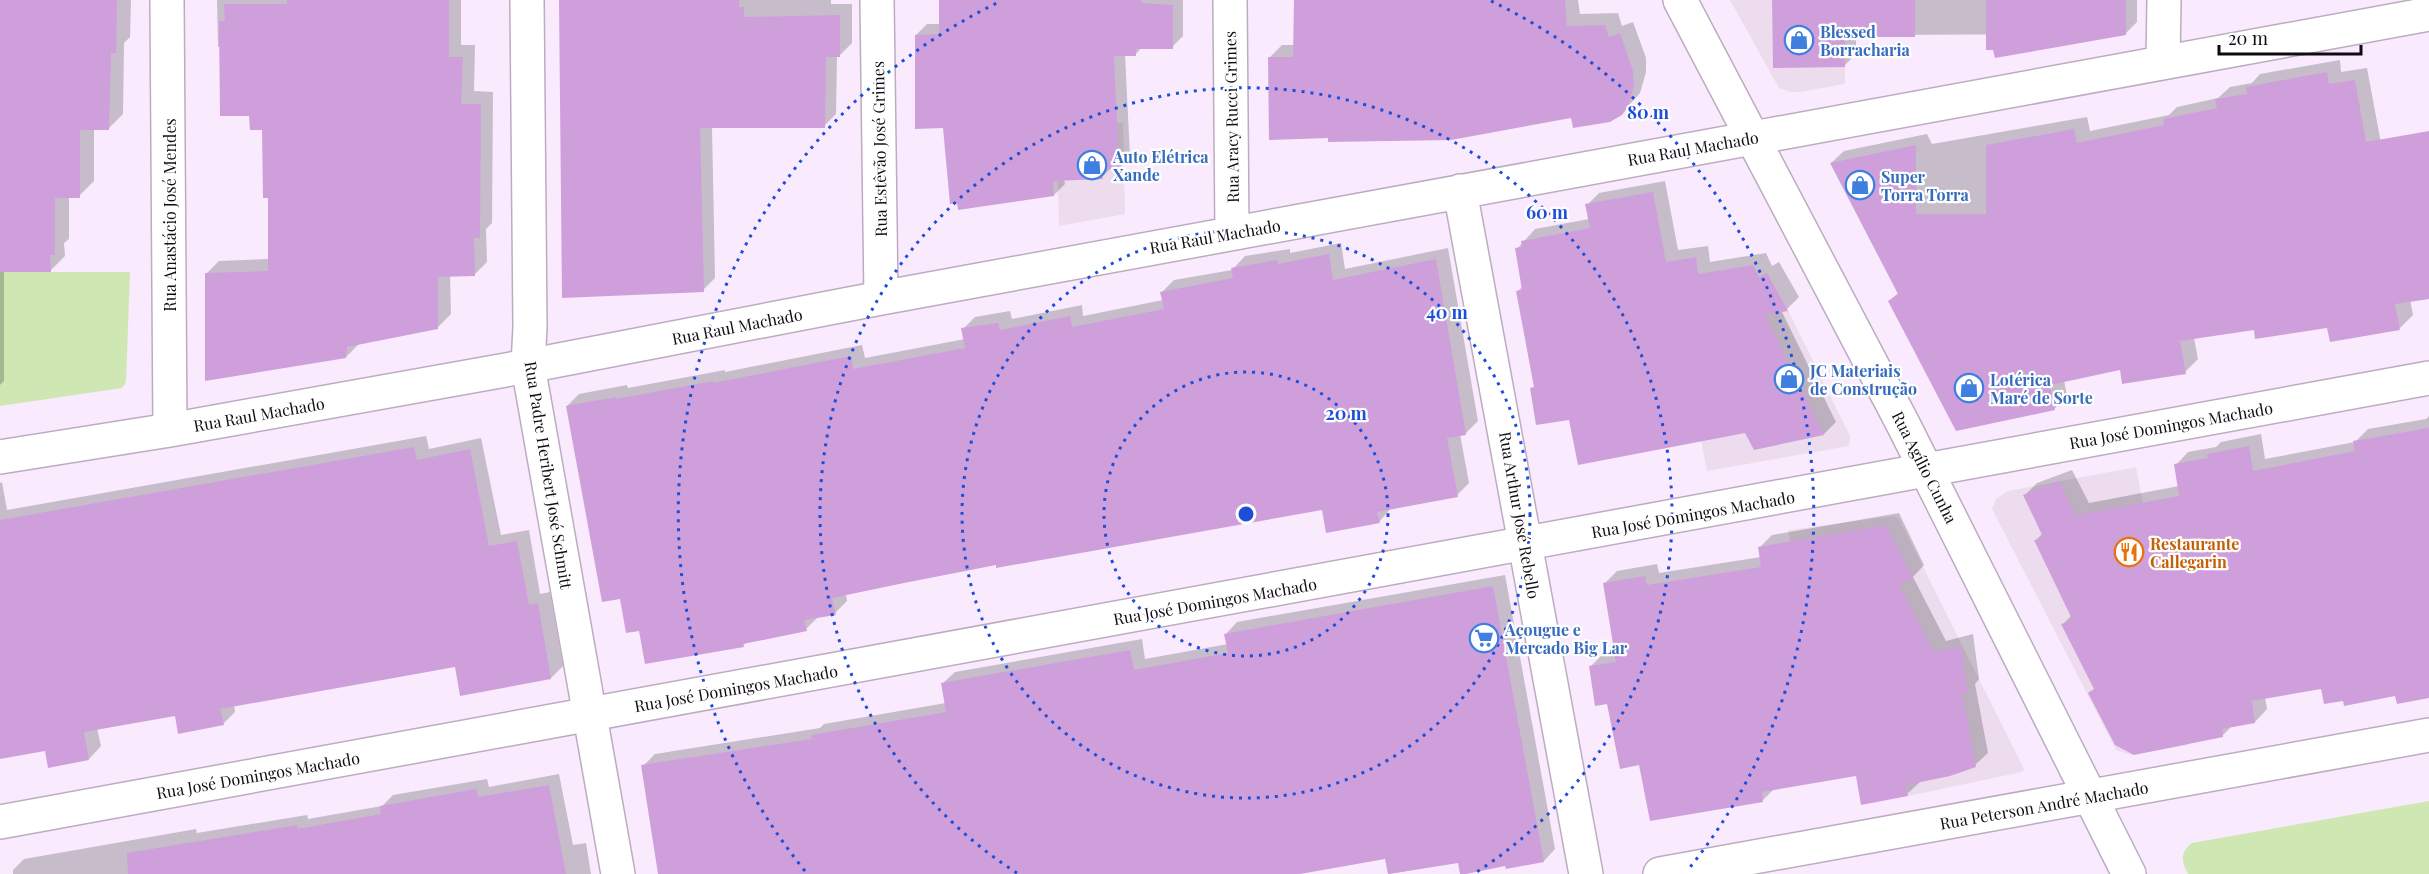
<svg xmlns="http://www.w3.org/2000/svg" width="2429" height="874" font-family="'Playfair Display',serif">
<rect width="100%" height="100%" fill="#f9ebfd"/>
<path fill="#ecdcee" d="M1730,0H1845V84L1799,92H1791L1779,88Z
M1056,119L1101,124L1123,123L1125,214L1059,226Z
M1788,310L1850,436L1849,446L1707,471L1680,330Z
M2136,467L2188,745L2131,755L2116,750L1992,509L1996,499L2008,491Z
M1894,516L1899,519L2024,769L2022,772L1908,796L1882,656L1813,669L1788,530Z"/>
<path fill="#cee7b3" d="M0,272H130L126,382L122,388L0,406Z
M2429,801V874H2188C2181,861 2180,852 2192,843Z"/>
<path fill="#0003" d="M0,0H131L130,37L124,43L123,114L108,129L94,128V181L79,196H69V239L64,243L65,256L50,271H4V381L0,385Z
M217,0H461V45H475L474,91L493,92L492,223L486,229L487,262L474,275H450L451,314L438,327L359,344L346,357L206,274L219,261L269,259L270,197L263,128L251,114L221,47H218Z
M561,0H831V4H852V43L840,55H837L836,114L824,126L712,127L715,278L703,290Z
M941,0H1183V36L1172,47H1142L1136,54H1125L1130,157L1119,168H1111L1102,177L1064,179L1065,184L1054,195L916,35L927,24H941Z
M1295,0H1578L1580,14L1618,13L1622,26L1633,22L1646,58V72L1640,93L1621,114L1572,116L1269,58L1282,45H1295Z
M1773,0H2137V22L2125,34L1856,35V54L1844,66Z
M2340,60L2341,72L2367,68L2413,315L2400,328L2331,340L2329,326L2255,328L2194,338L2198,359L2185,372L2121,369L2064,380L2067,396L2054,409L1890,301L1899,292L1831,163L1844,151L1927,134L1932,144L2087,117L2090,131L2169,115L2177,107L2218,98L2230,87L2252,83L2260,74Z
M1665,181L1678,250L1708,246L1710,262L1766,253L1772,266L1779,262L1799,297L1787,309L1781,310L1836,422L1824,434L1754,448L1746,431L1570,418L1532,389L1535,385L1517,292L1523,286L1517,249L1535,229L1589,219L1587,205L1599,193Z
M1341,243L1345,269L1448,248L1478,421L1466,433L1460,434L1469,483L1457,495L1391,508L1379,522L1323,508L997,563L846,594L847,601L835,613L818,617L806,629L746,642L743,646L640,629L621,597L567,406L579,394L627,385L628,388L725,370V372L862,345L865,358L965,339L963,329L975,317L1010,311L1012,319L1082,305L1083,316L1163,300L1162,292L1174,280L1232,270L1245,256L1290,249V253Z
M2429,416V696L2397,694L2345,699L2323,687L2265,697L2267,709L2255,722L2232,726L2222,736L2090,693L2095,688L2063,624L2072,615L2036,540L2043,533L2025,495L2037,483L2072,470L2089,503L2179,486L2176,465L2188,452L2216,447L2221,442L2261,434L2265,459L2355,442L2368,429L2426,419Z
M426,436L429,449L481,438L501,535L529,530L540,594L550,592L563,666L551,678L456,665L234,705L235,712L223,724L176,715L97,728L101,746L89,759L46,749L0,758V483L2,482L7,510Z
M1899,513L1924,565L1913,577L1946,641L1973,634L1979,679L1975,684L1988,753L1975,765L1920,782L1907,794L1858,774L1775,788L1763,800L1640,764L1590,667L1603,654L1616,652L1605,583L1617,571L1657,564L1659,573L1761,557L1760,547L1772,535Z
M1505,575L1555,849L1544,861L1507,864L1460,862L1389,874L1386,857L1276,874H664L643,766L655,754L820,728L824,724L946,703L943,683L955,672L1142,639L1145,659L1228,644L1226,634L1237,622Z
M559,774L573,845L586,843L591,874H13V870L24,859L196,829L197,833L307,815L308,819L382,806L393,795L487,779L489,787Z"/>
<path fill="#cf9fdc" d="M0,0H117L116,53H111L109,130H80V198H55V255H50L51,272H0Z
M287,0H449V57H463L461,104H481L480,238H474L475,276L438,277V329L347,347L346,358L205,381V273L268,271V198H263L262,130H250L249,116H220L219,21H225L224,4H287Z
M559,0H739V7H744V17L840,15V57H826L825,128H700L704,292L562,298Z
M939,0H1141V3L1173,5V49H1136V56H1114L1119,169L1102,170L1103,179L1053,181L1054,196L958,210L957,203L950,204L943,128L915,129V35L939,34Z
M1294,0H1565L1567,26L1605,25L1609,37L1620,33L1633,71L1634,86L1628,107L1622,115L1610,122L1573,128L1571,118L1451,140L1328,142V138L1269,140L1268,57H1293Z
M1772,0H1915V37H1845V67L1773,68Z
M1986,0H2126V35L1995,58L1993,50H1986Z
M2327,72L2329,84L2355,80L2366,142L2429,131V299L2395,304L2400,330L2330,342L2327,328L2255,339L2254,330L2180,341L2186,374L2122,384L2120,370L2050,385L2055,410L1956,431L1888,301L1898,294L1830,163L1916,145V214H1986V145L2074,129L2077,143L2164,125L2163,119L2217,108L2215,99L2247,94L2246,87Z
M1653,192L1666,262L1696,257L1698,274L1753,265L1759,277L1767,273L1788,311L1765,315L1824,435L1754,450L1745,433L1578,465L1569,420L1536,425L1530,388L1534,387L1516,291L1522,290L1515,248L1522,247L1521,241L1590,228L1585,204Z
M1329,254L1333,280L1436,259L1466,435L1447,438L1458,497L1377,512L1380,523L1326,533L1322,510L996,568V565L904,583L832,598L836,615L804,620L807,631L743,644L744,647L645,664L639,631L626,633L620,599L602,602L566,406L616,397V399L713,381V383L851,356L853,369L965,348L961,328L998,323L1000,330L1070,316L1072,327L1164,309L1160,292L1233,278L1231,268L1278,260V264Z
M2429,428V698L2397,704L2395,696L2344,706L2343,701L2324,704L2321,689L2252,701L2255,723L2222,729L2223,737L2134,755L2115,745L2088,693L2094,689L2061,624L2073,621L2034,540L2044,539L2023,495L2059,481L2076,515L2179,496L2174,464L2208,458L2207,454L2249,446L2253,471L2355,451L2353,441Z
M414,447L417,460L470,449L489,546L517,541L529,605L538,603L551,679L460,696L455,667L220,709L224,725L178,734L175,716L84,732L89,760L48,768L45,751L0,759V520Z
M1886,525L1913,578L1899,585L1934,652L1961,646L1968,693H1962L1976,767L1950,776L1906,785L1908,796L1861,805L1856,776L1762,792L1763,802L1650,821L1639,765L1620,769L1607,704L1595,706L1589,666L1616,662L1603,583L1645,576L1647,585L1761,567L1758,547Z
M1493,586L1544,862L1506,869L1505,866L1466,874H1460L1458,863L1388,874L1385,859L1300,874H658L641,765L812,739L811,735L946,712L941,683L1130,650L1134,670L1228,653L1224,634Z
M549,785L566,874H128L127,853L297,825V829L381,814L380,806L476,789L478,797Z"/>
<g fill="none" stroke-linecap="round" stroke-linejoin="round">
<g stroke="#bcacc0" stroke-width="36">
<path id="minor" d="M167,0L170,430
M877,0L881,298
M1230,0L1232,233
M2163,62L2164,0
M1460,191L1586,874
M0,457L170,430L528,366L881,298L2429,14
M0,822L2429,378
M1660,874L2429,735"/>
</g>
<g stroke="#bcacc0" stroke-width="36">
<path id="tertiary" d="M527,0L530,327L528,366L618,874"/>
</g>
<g stroke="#bcacc0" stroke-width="36">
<path id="secondary" d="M1680,0L1903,424L2129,874"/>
</g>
<use href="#minor" stroke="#fff" stroke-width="33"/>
<use href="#tertiary" stroke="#fff" stroke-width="33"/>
<use href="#secondary" stroke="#fff" stroke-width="33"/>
</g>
<g fill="none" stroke="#1d4ed8" stroke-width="3" stroke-dasharray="3 6">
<circle cx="1246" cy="514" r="142"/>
<circle cx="1246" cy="514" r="284"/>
<path d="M1017 873A426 426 0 1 1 1475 873"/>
<path d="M805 871A568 568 0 0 1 1001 1M1491 1A568 568 0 0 1 1687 871"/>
</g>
<defs>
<g id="shop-ring" transform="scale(1.5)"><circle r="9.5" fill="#fefefe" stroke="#3f7fe0" stroke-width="1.5"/><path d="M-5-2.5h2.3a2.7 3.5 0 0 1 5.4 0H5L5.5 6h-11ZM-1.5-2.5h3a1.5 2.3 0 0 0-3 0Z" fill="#3f7fe0"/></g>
<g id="restaurant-ring" transform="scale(1.5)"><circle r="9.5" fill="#fefefe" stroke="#e8710a" stroke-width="1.5"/><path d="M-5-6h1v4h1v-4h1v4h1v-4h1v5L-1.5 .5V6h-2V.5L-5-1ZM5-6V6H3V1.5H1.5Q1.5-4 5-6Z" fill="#e8710a"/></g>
<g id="supermarket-ring" transform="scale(1.5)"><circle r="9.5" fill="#fefefe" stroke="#3f7fe0" stroke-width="1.5"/><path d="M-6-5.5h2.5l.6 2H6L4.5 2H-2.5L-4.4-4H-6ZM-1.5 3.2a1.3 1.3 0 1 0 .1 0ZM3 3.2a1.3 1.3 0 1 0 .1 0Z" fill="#3f7fe0"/></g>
</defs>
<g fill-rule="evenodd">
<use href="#shop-ring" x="1799" y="40"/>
<use href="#shop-ring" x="1092" y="165"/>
<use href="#shop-ring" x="1860" y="185"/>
<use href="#shop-ring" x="1789" y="379"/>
<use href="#shop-ring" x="1969" y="388"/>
<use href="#restaurant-ring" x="2129" y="552"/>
<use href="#supermarket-ring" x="1484" y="638"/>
</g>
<g text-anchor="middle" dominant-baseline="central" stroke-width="4.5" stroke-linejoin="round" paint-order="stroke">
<g font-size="16" font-weight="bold" fill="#366cbe" stroke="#fefefe" text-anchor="start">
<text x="1820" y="31">Blessed<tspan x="1820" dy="18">Borracharia</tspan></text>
<text x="1113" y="156">Auto Elétrica<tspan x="1113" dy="18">Xande</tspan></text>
<text x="1881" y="176">Super<tspan x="1881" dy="18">Torra Torra</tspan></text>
<text x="1810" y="370">JC Materiais<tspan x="1810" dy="18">de Construção</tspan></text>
<text x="1990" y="379">Lotérica<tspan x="1990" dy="18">Maré de Sorte</tspan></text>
<text x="1505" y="629">Açougue e<tspan x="1505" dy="18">Mercado Big Lar</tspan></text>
</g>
<g font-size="16" fill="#100b12" stroke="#fefefe">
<text transform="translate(1231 117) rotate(-91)">Rua Aracy Rucci Grimes</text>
<text transform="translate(1693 148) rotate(-10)">Rua Raul Machado</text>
<text transform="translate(879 149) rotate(-91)">Rua Estêvão José Grimes</text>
<text transform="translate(169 215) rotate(-90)">Rua Anastácio José Mendes</text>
<text transform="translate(1215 236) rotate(-10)">Rua Raul Machado</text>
<text transform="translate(737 326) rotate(-11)">Rua Raul Machado</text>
<text transform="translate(259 414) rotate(-10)">Rua Raul Machado</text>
<text transform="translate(2171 425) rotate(-10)">Rua José Domingos Machado</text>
<text transform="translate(1925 467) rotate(63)">Rua Agílio Cunha</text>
<text transform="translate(549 475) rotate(81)">Rua Padre Heribert José Schmitt</text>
<text transform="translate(1693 514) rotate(-10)">Rua José Domingos Machado</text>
<text transform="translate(1520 515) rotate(80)">Rua Arthur José Rebello</text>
<text transform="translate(1215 601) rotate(-10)">Rua José Domingos Machado</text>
<text transform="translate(736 688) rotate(-10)">Rua José Domingos Machado</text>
<text transform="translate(258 775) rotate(-10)">Rua José Domingos Machado</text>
<text transform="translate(2044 805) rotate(-10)">Rua Peterson André Machado</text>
</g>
<g font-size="16" font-weight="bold" fill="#c56008" stroke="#fefefe" text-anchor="start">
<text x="2150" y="543">Restaurante<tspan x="2150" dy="18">Callegarin</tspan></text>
</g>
</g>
<circle cx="1246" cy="514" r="9" fill="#1d4ed8" stroke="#fefefe" stroke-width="3"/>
<g font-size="18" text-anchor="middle" font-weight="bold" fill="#1d4ed8" stroke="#fefefe" stroke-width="4.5" stroke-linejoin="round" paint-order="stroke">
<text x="1648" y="119">80 m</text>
<text x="1547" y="219">60 m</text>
<text x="1447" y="319">40 m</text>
<text x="1346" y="420">20 m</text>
</g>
<path d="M2219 45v9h142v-9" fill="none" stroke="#100b12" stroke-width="3"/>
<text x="2228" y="45" font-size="18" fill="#100b12" stroke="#fefefe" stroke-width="4.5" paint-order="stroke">20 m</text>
</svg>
